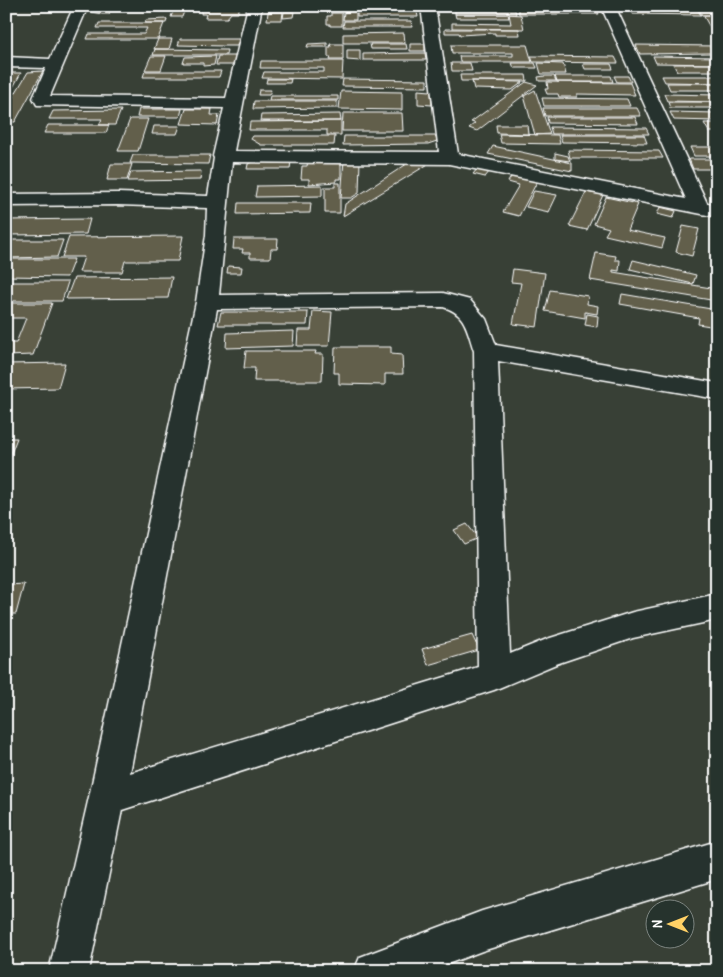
<svg xmlns="http://www.w3.org/2000/svg" width="723" height="977" font-family="'Patrick Hand',sans-serif">
<rect width="100%" height="100%" fill="#384036"/>
<filter id="ink" filterUnits="userSpaceOnUse"><feTurbulence type="fractalNoise" baseFrequency=".02" numOctaves="2"/><feDisplacementMap in="SourceGraphic" scale="10" xChannelSelector="R" yChannelSelector="G"/><feConvolveMatrix kernelMatrix="1 2 1 2 8 2 1 2 1" color-interpolation-filters="sRGB"/></filter>
<g filter="url(#ink)">
<path fill="#625f4c" stroke="#fff" d="M175,6H186L182,17H171Z
M210,6H240L238,13H231L227,18H205L206,14H201L202,8H209Z
M517,6L578,8L580,12H598L599,14H519Z
M697,6H713L716,11H711L713,15H702Z
M582,7H599L600,11H584Z
M93,8H111L109,14H102L91,12Z
M630,9H697L701,15L633,14Z
M455,10H515L516,14H455Z
M268,12H283L282,20H267Z
M284,12H294L293,17L283,18Z
M344,12H356V20H343Z
M357,12H417L418,17H357Z
M331,13H342V26H330V24H327V16H331Z
M455,14H508L509,18H456Z
M509,14L521,15L524,29L452,28V23L511,24Z
M703,15H717V29H711Z
M167,19L166,23H145L146,20Z
M344,21H411L412,27H343Z
M99,23H164L158,39H87L89,34H144L147,28H97Z
M445,29H519L520,35H495V33L460,35L459,33H445Z
M404,33L405,43H343V34Z
M158,39H172L169,49H154Z
M180,39H239L237,46H225L178,45Z
M327,43V47H307L308,44Z
M330,44H343V60H330L331,57H328V47H331Z
M370,44H406L407,49H371Z
M410,44H425V51H410Z
M451,45H527L532,62H460L459,56H513V53H452Z
M636,45L717,46V55H711L710,53L640,54Z
M155,49L227,50L226,55H153Z
M347,50H360V61L347,60Z
M414,53H425L426,60H363V54Z
M151,56H166L161,70H145Z
M216,56L214,65L203,66V63H183L185,57Z
M218,56H237L235,65H216Z
M531,56L615,57L618,63L533,62Z
M653,56L717,57V64L656,63Z
M261,61H343L342,79L262,78L264,72H324V68H260Z
M451,63H470L472,71H452Z
M512,63H535L537,68H514Z
M538,63L563,64L566,74H541Z
M583,64H611L613,69H585Z
M673,64H717V71H677Z
M43,71L15,122H6V109L28,72Z
M145,71H221L219,77H143Z
M10,73H21L6,100V80Z
M460,75H526L527,81H461Z
M545,76H554L556,81H539L538,77Z
M555,76H611L613,82H557Z
M614,76H628L631,82H617Z
M662,76H717V83L665,82Z
M267,79H291L290,83H266Z
M343,79L427,80V87L342,86Z
M472,81L523,82L512,90L474,89Z
M526,82L537,85L477,131L469,128L475,123L471,122Z
M547,82L630,83L635,95L577,94V97H559L558,94H547L545,89H548Z
M667,83H717V90H670Z
M259,90H271L269,95H258Z
M418,90L431,91L432,105L418,104Z
M535,90L550,134L535,135L524,96Z
M341,91L402,92V110L339,109Z
M664,94L717,95V102L667,101Z
M270,96H338V100H269Z
M542,98L627,99L630,106H544Z
M254,101H337V108L253,109Z
M668,102H717V108H670Z
M543,108H637L641,116H545Z
M139,109H182L180,117H137Z
M186,109H212L211,115H219L217,125L181,124Z
M121,110L115,125H99L102,119H49L53,111Z
M670,112L717,113V121L674,120Z
M343,113H402L403,131H342Z
M340,114L341,121H260L261,115Z
M547,117H635L638,124L548,123Z
M130,119H148L138,151H118Z
M341,121V135H327V130H249L250,122Z
M704,123H717V132H709Z
M48,125H109L106,133H44Z
M496,125H527L528,134L497,133Z
M154,126H180L177,134H152Z
M550,127L646,128L649,134H552Z
M499,134L558,135L560,144L501,143Z
M560,135H644L647,143L562,142Z
M253,136H335L334,145H261L251,139Z
M344,136H436L437,141L428,144L343,145Z
M493,146L572,163V171L488,154Z
M690,147H717V156H694Z
M568,150L659,151L663,158H570Z
M555,153L568,156L570,161L555,159Z
M133,155H210L208,164L130,163Z
M689,159H717V169H693Z
M341,160V179H336V182L309,184V179H301L302,166H307L308,161Z
M344,160H360L359,193L351,198H341Z
M413,160H435L343,216L345,204Z
M255,161H291L290,169H247L248,164Z
M111,164H132L127,180H107Z
M478,168L490,171L485,177L473,174Z
M201,171L200,180L128,181L131,172Z
M512,175L538,180L519,216L503,212L519,185L508,182Z
M335,183H340V213H325V187H335Z
M322,185V196L255,197L257,186Z
M534,191L557,195L549,212L526,207Z
M586,192L603,195L587,230L569,226Z
M606,197L638,204L627,230L665,238L662,248L605,235L609,228L594,224Z
M238,203H311L310,213L237,214Z
M660,207L676,211L673,218L657,214Z
M90,219L86,234L6,235V220Z
M683,226L699,229L692,256L676,252Z
M183,236L178,261H125L122,272H79L84,257H62L69,237Z
M234,239H278L277,249H271L270,258H250V253H242L243,249H233Z
M6,240H63L57,257L6,258Z
M596,253L616,256L615,260H620L619,271L613,270V272L717,289V301L590,280Z
M6,259H74L67,277L6,276Z
M633,260L696,275L693,284L630,269Z
M228,266L242,267L241,273H227Z
M513,269L545,273L537,327L513,324L521,283L511,282Z
M172,277L168,298L66,299L74,278Z
M6,282H68L62,301H6Z
M550,290L588,296L587,304L598,306L597,314L585,312V318L545,311Z
M622,294L717,310L716,327L698,324L699,318L620,304Z
M6,303H52L33,355L6,356V343H16L26,318H6Z
M313,311L332,312L329,346H297L298,330H311Z
M221,312H308L307,325H218Z
M587,314L598,316L597,327L585,325Z
M294,331L293,346L226,348L227,333Z
M335,347H391V354L402,355L403,374H385V385L339,384V373H334Z
M246,351H316L315,354H323L322,381H254L255,368H244Z
M65,363L58,388L6,389V364Z
M6,438H17L6,466Z
M467,524L478,538L464,544L454,530Z
M24,584L16,614H6V585Z
M472,635L479,650L428,665L422,649Z"/>
<g fill="none" stroke-linecap="round" stroke-linejoin="round">
<g stroke="#fff" stroke-width="3">
<path id="street" d="M74,6H88L50,96L226,98L248,6H262L234,151L439,152L421,6H435L458,154L686,199L601,6H615L707,203L717,205V217L449,164L232,162L219,295L443,293L470,300L486,319L496,345L717,383V399L498,361L510,654L547,639L633,612L717,594V620L633,638L556,664L494,690L122,810L89,971H49L89,797L196,302L206,235L207,208L118,205L6,206V194L118,193L208,196L214,158L213,156L224,108L37,105L33,98L46,68L6,67V57L50,59ZM443,307C466,313 467,330 474,351L478,667L130,773L217,309Z
M717,841V879L482,951L429,971H354L360,957L482,911Z"/>
</g>
<use href="#street" fill="#26332d" fill-rule="evenodd"/>
</g>
</g>
<rect width="723" height="977" fill="none" stroke="#26332d" stroke-width="25"/>
<rect x="12" y="12" width="698" height="952" fill="none" stroke="#fff" stroke-width="2" filter="url(#ink)"/>
<g transform="translate(670 924) rotate(270)"><circle r="24" fill="#26332d" stroke="#7d8581"/>
<path d="M0-4L9 19L0 12L-9 19Z" fill="#ffd166"/>
<text y="-8" font-size="14" font-weight="bold" text-anchor="middle" fill="#ffffff">N</text>
</g>
</svg>
